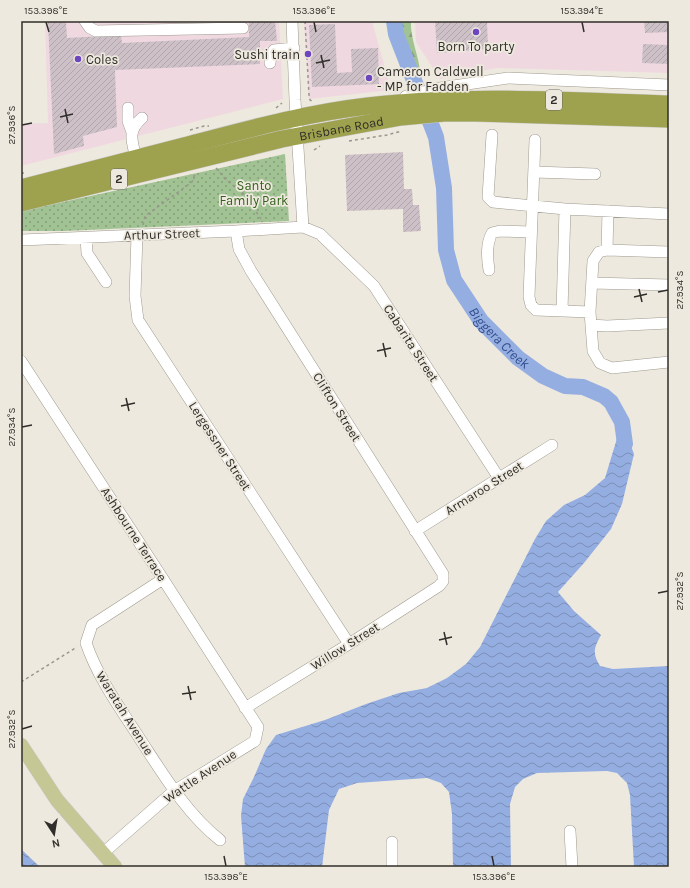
<svg xmlns="http://www.w3.org/2000/svg" width="690" height="888" font-family="Karla,sans-serif">
<defs>
<pattern id="forest-firs" width="22" height="20" patternUnits="userSpaceOnUse"><rect width="22" height="20" fill="#a1c394"/><path d="M5 1l3.5 6h-7zM16 11l3.5 6h-7z" fill="#849f79"/></pattern>
<pattern id="park-dots" width="8" height="8" patternUnits="userSpaceOnUse"><rect width="8" height="8" fill="#a1c394"/><path d="M2 2h.1M6 6h.1" fill="none" stroke="#849f79" stroke-width="1.8" stroke-linecap="round"/></pattern>
<pattern id="water-waves" width="16" height="10" patternUnits="userSpaceOnUse"><rect width="16" height="10" fill="#95aee2"/><path d="M0 5q4-4 8 0t8 0" fill="none" stroke="#7a8eb7"/></pattern>
<pattern id="building-hatch" width="6" height="6" patternUnits="userSpaceOnUse"><rect width="6" height="6" fill="#cdc1c7"/><path d="M-1 1l2-2M0 6l6-6M5 7l2-2" fill="none" stroke="#b0a6ab"/></pattern>
</defs>
<rect width="100%" height="100%" fill="#eee9de"/>
<path fill="#f0d8e1" d="M83,21H279L283,99L21,166V124L48,123L45,22Z
M304,21H372L391,90L309,99Z
M415,21H669V73L497,68L440,79L416,42Z"/>
<path fill="url(#forest-firs)" d="M401,21H411C410,39 419,55 420,72L404,44Z"/>
<path fill="url(#park-dots)" d="M285,154L289,221L64,231H21V211Z"/>
<path fill="url(#water-waves)" d="M622,422L634,454L622,504L611,529L584,563L558,592L574,611L601,635C594,648 592,653 600,666L613,669L669,666V867H634L630,795L627,783L617,773L607,771L537,773L523,779L515,787L510,804L511,867H453L452,814L449,792L441,783L427,778L357,783L339,789L329,810L322,867H245L241,816L243,799L254,777L266,749L276,735L325,720L366,704L399,693L427,688L447,678L466,664L480,647L535,539L546,521L564,505L585,495L605,478Z
M21,849L40,867H21Z"/>
<g fill="none" stroke-linecap="round" stroke-linejoin="round">
<path stroke="#95aee2" stroke-width="16" id="s1" d="M394,21L396,34L436,137L444,188L446,250L454,280L481,321L518,358L543,376L565,386L583,387L604,396L611,402L622,422L625,444"/>
</g>
<path fill="url(#building-hatch)" d="M249,21H275L277,41H260V64L115,70L117,127L83,136L84,146L54,154L48,22H66L67,38L121,35L122,43L249,37Z
M435,21H487L488,49L437,53Z
M644,21H669V32L645,33Z
M335,24L337,73L352,72L351,49L378,48L379,84L312,87L309,25Z
M643,44L669,45V64L642,63Z
M403,152L404,189H412L413,205H419L421,231L403,232V209L347,211L345,155Z"/>
<g fill="none" stroke-linecap="round" stroke-linejoin="round">
<g stroke="#9e9a8f" stroke-width="12">
<path id="minor" d="M85,21L90,28L96,31L243,28
M292,21L295,100L303,227
M270,63L271,55L274,50L294,48
M406,96L440,88L508,78L669,85
M128,108V121L132,132
M492,135L488,197L493,202L565,209L562,311
M535,140L529,297L531,305L536,310L590,312
M136,158C132,141 127,131 142,118
M534,172L595,174
M565,209L669,214
M236,231L239,249L251,271L443,574V581L439,586L349,644L245,708
M137,235L135,296L138,320L349,644
M86,238L87,253L106,282
M21,240L236,231L303,227L320,234L374,286L499,478
M607,250L608,211
M669,252L607,250L599,252L593,261L590,312L593,351L600,363L612,368L669,362
M489,270C487,257 486,244 492,233L500,231L531,232
M592,283L669,285
M591,325L607,326L669,323
M21,361L163,579L258,727L255,741L174,791L102,854
M415,531L552,445
M163,579L92,625L86,643C98,678 120,708 140,739C163,774 186,813 220,840
M570,831L572,867
M392,867V842"/>
</g>
<g stroke="#c9c9c8" stroke-width="15">
<path id="major" d="M21,745L57,800L115,867"/>
</g>
<g stroke="#c9c9c8" stroke-width="18">
<g id="highway">
<path d="M21,188C75,174 130,160 184,146C245,130 306,113 368,106C469,94 569,101 669,104"/>
<path id="s2" d="M21,203L282,139L401,117L444,113H476L669,119"/>
</g>
</g>
<path stroke="#99968e" stroke-width="1.5" stroke-dasharray="3 3" stroke-linecap="butt" d="M305,21L309,95L310,100L312,101
M276,108L282,103
M190,130L204,126H209
M349,141L387,135L402,131
M314,150L320,146
M216,168L226,180L243,193L261,219
M21,173H25
M143,225L145,216L192,182L195,174
M21,682L77,647"/>
<use href="#minor" stroke="#fff" stroke-width="11"/>
<use href="#major" stroke="#c5c795" stroke-width="14"/>
<use href="#highway" stroke="#9ea24e" stroke-width="17"/>
</g>
<path fill="none" stroke="#302e2a" stroke-width="1.5" d="M46,22L49,32M314,22L316,32M582,22L584,32M321,55L324,68M316,63L330,60M65,109L68,123M60,117L73,114M22,125L32,123M639,289L642,302M658,292L668,290M634,297L647,294M383,343L386,357M377,351L391,348M126,398L129,411M121,406L135,403M22,427L32,425M658,593L668,591M444,632L447,645M439,640L452,637M188,686L191,700M182,694L196,692M22,729L32,726M224,856L226,866M492,856L494,866"/>
<g fill="#6c46bf" stroke="#eee9de" stroke-width="1.5">
<circle cx="476" cy="32" r="4"/>
<circle cx="308" cy="54" r="4"/>
<circle cx="78" cy="59" r="4"/>
<circle cx="369" cy="78" r="4"/>
</g>
<g text-anchor="middle" dominant-baseline="central" stroke-width="3.5" stroke-linejoin="round" paint-order="stroke">
<g fill="#eee9de" stroke="#696660" stroke-width="1">
<rect x="546" y="90" width="16" height="20" rx="3"/>
<rect x="111" y="169" width="16" height="20" rx="3"/>
</g>
<g font-size="12" font-weight="bold" fill="#302e2a">
<text x="554" y="100">2</text>
<text x="119" y="179">2</text>
</g>
<g font-size="13" fill="#302e2a" stroke="#eee9de" text-anchor="start">
<text x="476" y="46" text-anchor="middle">Born To party</text>
<text x="300" y="54" text-anchor="end">Sushi train</text>
<text x="86" y="59">Coles</text>
<text x="377" y="71">Cameron Caldwell<tspan x="377" dy="15">- MP for Fadden</tspan></text>
</g>
<g font-size="13" fill="#302e2a" stroke="#eee9de">
<text stroke="none"><textPath href="#s2" startOffset="329">Brisbane Road</textPath></text>
<text transform="translate(162 234) rotate(-2)">Arthur Street</text>
<text transform="translate(411 343) rotate(57)">Cabarita Street</text>
<text transform="translate(337 407) rotate(58)">Clifton Street</text>
<text transform="translate(220 446) rotate(57)">Lergessner Street</text>
<text transform="translate(484 488) rotate(-32)">Armaroo Street</text>
<text transform="translate(134 534) rotate(57)">Ashbourne Terrace</text>
<text transform="translate(345 646) rotate(-32)">Willow Street</text>
<text transform="translate(125 713) rotate(58)">Waratah Avenue</text>
<text transform="translate(200 776) rotate(-34)">Wattle Avenue</text>
</g>
<g font-size="13" fill="#33601c" stroke="#eee9de">
<text x="254" y="185">Santo<tspan x="254" dy="15">Family Park</tspan></text>
</g>
<g font-size="14" font-style="italic" fill="#324e8e" stroke="#eee9de">
<text stroke="none"><textPath href="#s1" startOffset="342">Biggera Creek</textPath></text>
</g>
</g>
<rect width="690" height="888" fill="none" stroke="#eee9de" stroke-width="44"/>
<g transform="translate(54 834) rotate(168)" stroke="#eee9de" stroke-width="3" paint-order="stroke">
<path d="M0-3L7 15L0 10L-7 15Z" fill="#302e2a"/>
<text y="-6" font-size="11" font-weight="bold" text-anchor="middle" fill="#302e2a">N</text>
</g>
<rect x="22" y="22" width="646" height="844" fill="none" stroke="#302e2a" stroke-width="1.5"/>
<g font-size="10" text-anchor="middle" fill="#302e2a">
<text x="46" y="14">153.398°E</text>
<text x="314" y="14">153.396°E</text>
<text x="582" y="14">153.394°E</text>
<text transform="translate(11 125) rotate(-90)" y="4">27.936°S</text>
<text transform="translate(679 290) rotate(-90)" y="4">27.934°S</text>
<text transform="translate(11 427) rotate(-90)" y="4">27.934°S</text>
<text transform="translate(679 591) rotate(-90)" y="4">27.932°S</text>
<text transform="translate(11 729) rotate(-90)" y="4">27.932°S</text>
<text x="226" y="880">153.398°E</text>
<text x="494" y="880">153.396°E</text>
</g>
</svg>
